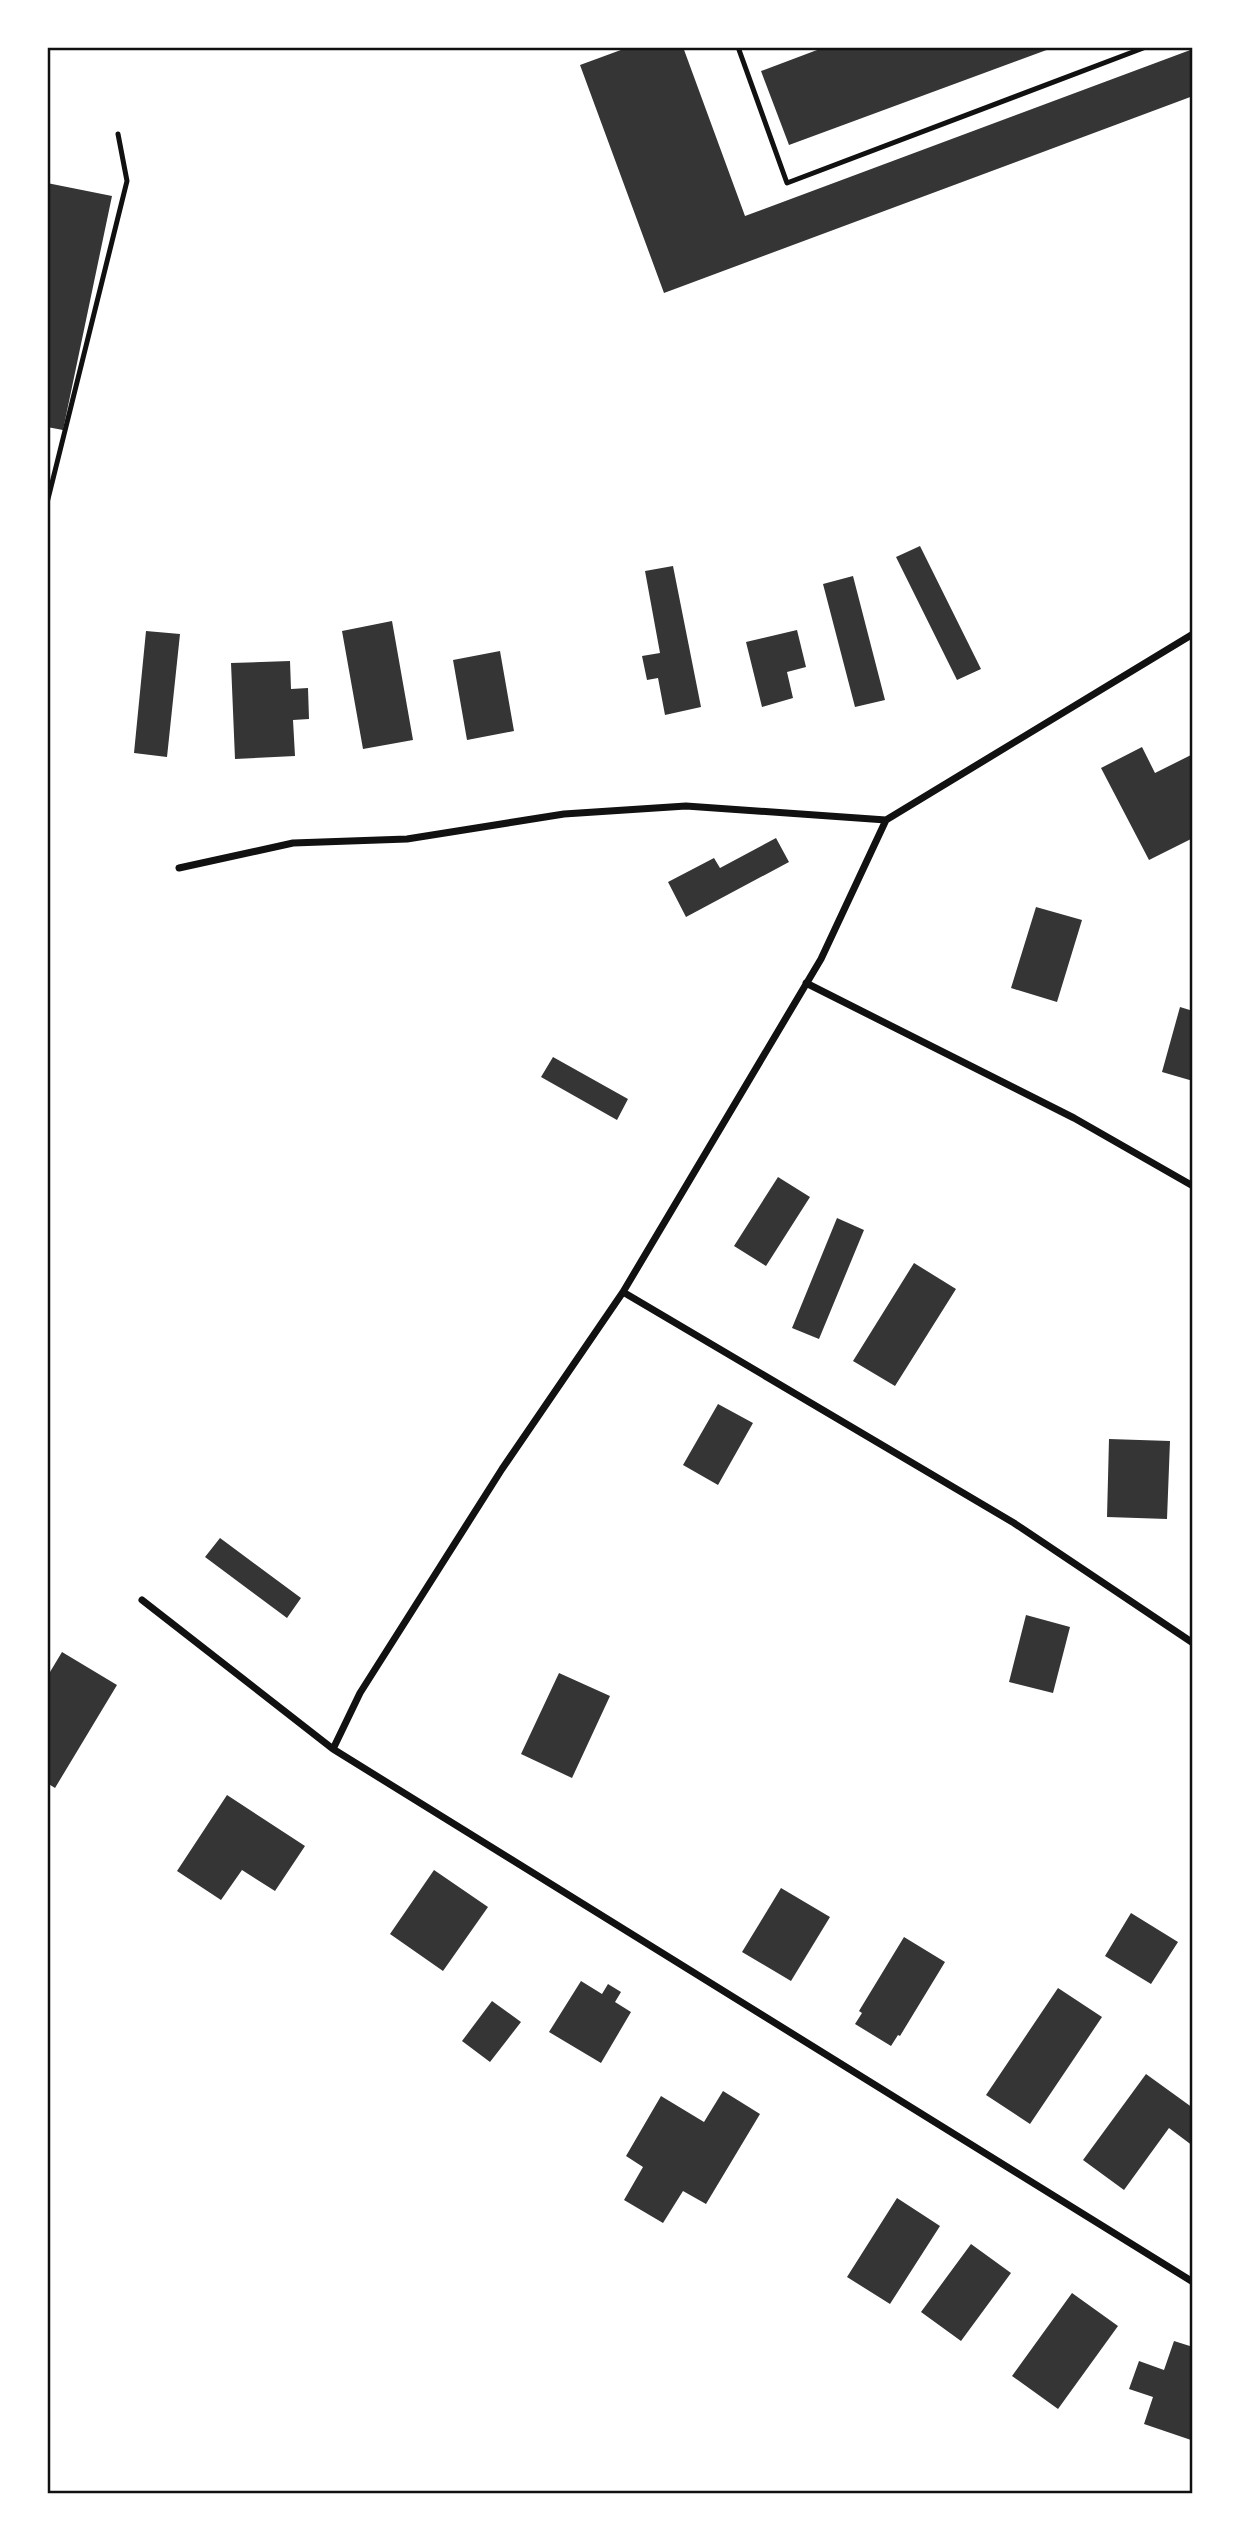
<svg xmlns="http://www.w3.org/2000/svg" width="1240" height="2541" font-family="'PT Sans',sans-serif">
<rect width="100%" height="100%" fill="#fff"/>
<path fill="#353535" d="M629,47H683L745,216L1193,49V96L664,293L580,65Z
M825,47H1052V48L789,145L761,71Z
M47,183L112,196L63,430L47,427Z
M920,546L981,669L957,680L896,557Z
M673,566L701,707L665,715L658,678L647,680L642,656L660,653L645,571Z
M853,576L885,700L855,707L823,584Z
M392,621L413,740L363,749L342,631Z
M797,630L806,667L787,672L793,698L762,707L746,642Z
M146,631L180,634L167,757L134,753Z
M500,651L514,731L467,740L453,660Z
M290,661L291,689L308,688L309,719L293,720L295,756L235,759L231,663Z
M1142,747L1155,773L1193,754V838L1149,860L1101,768Z
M776,838L789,862L686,917L668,882L714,858L720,868Z
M1036,907L1082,920L1057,1002L1011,988Z
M1180,1007L1193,1011V1081L1162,1072Z
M553,1057L628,1099L617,1120L541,1077Z
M778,1177L810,1197L766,1266L734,1246Z
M837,1218L864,1230L819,1339L792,1328Z
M914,1263L956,1289L895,1386L853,1361Z
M718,1404L753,1423L718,1485L683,1465Z
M1109,1439L1170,1441L1167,1519L1107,1517Z
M220,1538L301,1598L287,1618L205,1557Z
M1026,1615L1070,1627L1053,1693L1009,1682Z
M62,1652L117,1685L55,1788L47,1783V1677Z
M559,1673L610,1696L572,1778L521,1754Z
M227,1795L305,1846L275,1891L242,1870L221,1900L177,1871Z
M434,1870L488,1907L443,1971L390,1934Z
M781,1888L830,1917L791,1981L742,1952Z
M1131,1913L1178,1942L1151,1984L1105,1956Z
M904,1937L945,1962L900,2036L898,2035L891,2046L855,2024L862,2013L859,2011Z
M581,1981L602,1994L608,1984L621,1992L615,2002L631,2012L601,2063L549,2032Z
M1058,1988L1102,2017L1030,2124L986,2095Z
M492,2001L521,2022L490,2062L462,2041Z
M1146,2074L1193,2108V2146L1169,2128L1124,2190L1083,2160Z
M723,2091L760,2114L706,2204L683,2191L663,2223L624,2200L643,2167L626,2156L661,2096L704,2122Z
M897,2198L940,2226L890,2304L847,2277Z
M971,2244L1011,2273L961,2341L921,2312Z
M1072,2293L1118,2326L1058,2409L1012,2376Z
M1174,2341L1193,2347L1191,2440L1144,2424L1153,2397L1129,2389L1139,2361L1164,2370Z"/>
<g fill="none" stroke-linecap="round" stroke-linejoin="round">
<path stroke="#111" stroke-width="5" d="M738,47L787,183L1146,47
M47,503L127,181L118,134"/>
<path stroke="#111" stroke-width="7" d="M179,868L293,843L407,839L564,814L686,806L886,820
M806,983L1074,1118L1193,1186
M623,1292L1014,1523L1193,1643
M142,1600L333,1749L1193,2282
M333,1749L360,1693L502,1469L623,1292L821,959L886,820L1193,634"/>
</g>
<rect width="1240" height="2541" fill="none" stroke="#ffffff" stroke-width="98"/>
<rect x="49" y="49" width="1142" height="2443" fill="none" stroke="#111" stroke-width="2.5"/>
</svg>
